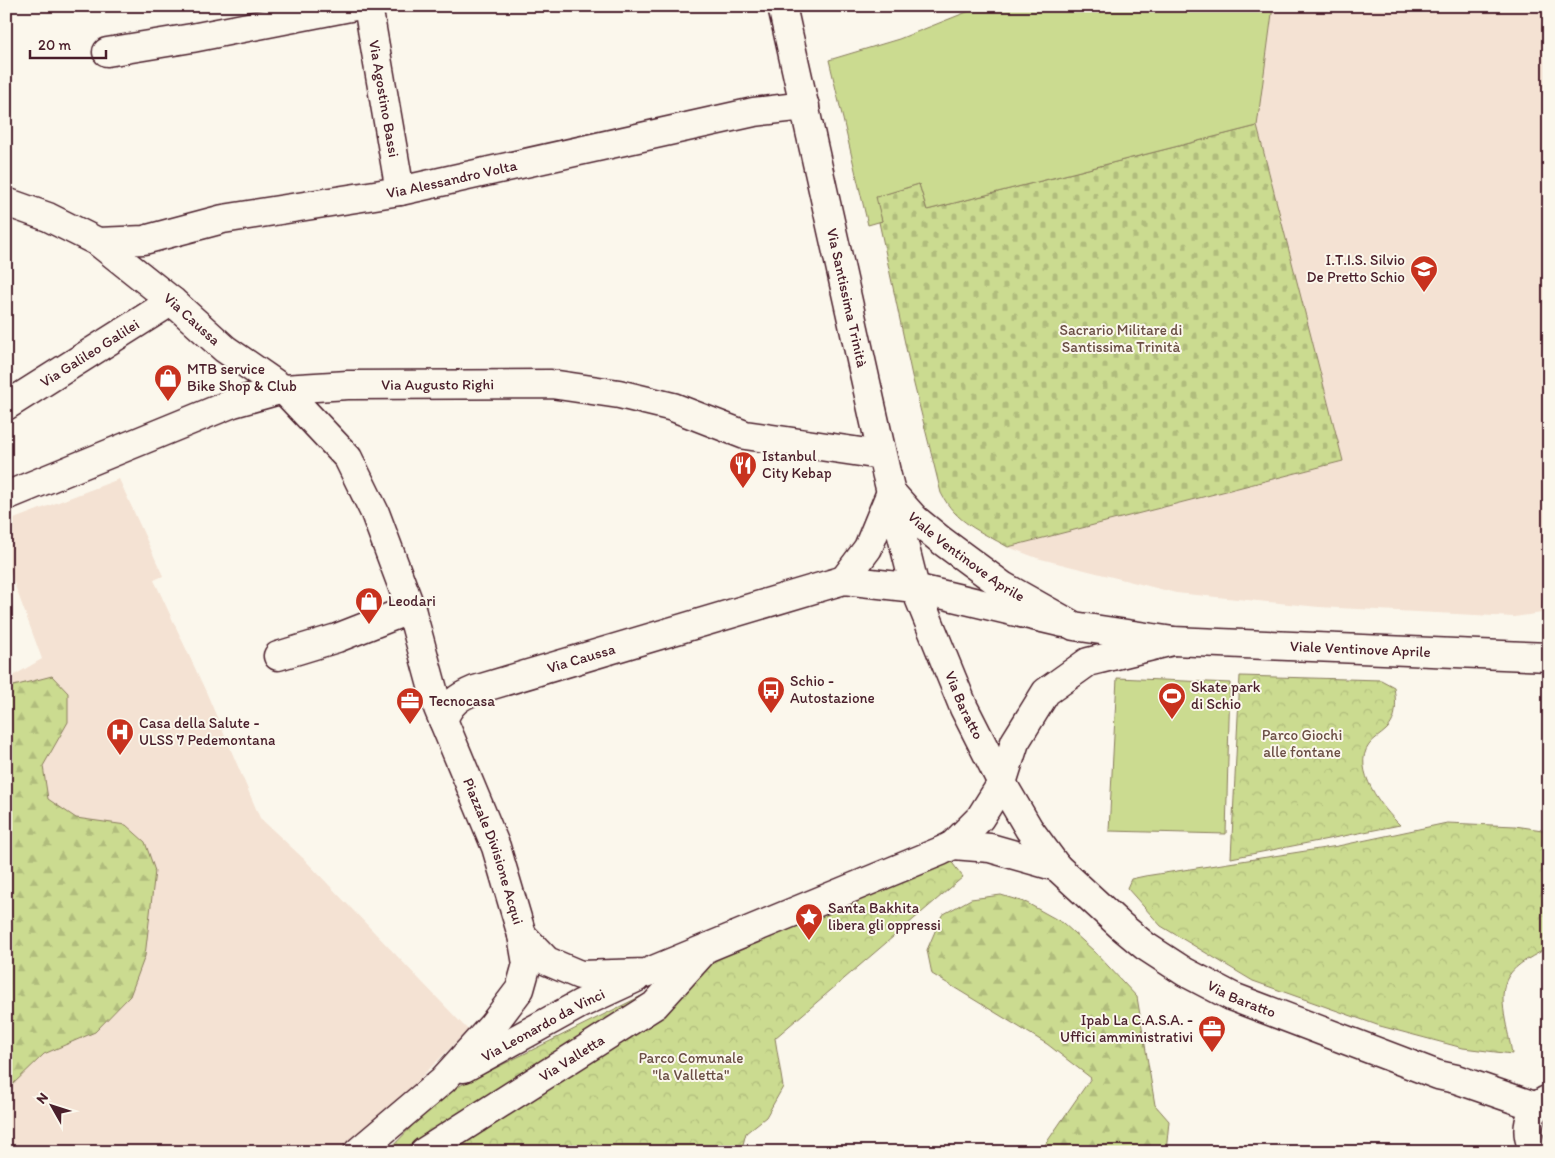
<svg xmlns="http://www.w3.org/2000/svg" width="1555" height="1158" font-family="Itim,sans-serif">
<defs>
<pattern id="forest-firs" width="22" height="20" patternUnits="userSpaceOnUse" patternTransform="scale(1.25)"><rect width="22" height="20" fill="#cbdb90"/><path d="M5 1l3.5 6h-7zM16 11l3.5 6h-7z" fill="#b0bc7c"/></pattern>
<pattern id="cemetery-stones" width="16" height="16" patternUnits="userSpaceOnUse" patternTransform="scale(1.25)"><rect width="16" height="16" fill="#cbdb90"/><path d="M2 7V4a2 2 0 0 1 4 0v3zM10 15v-3a2 2 0 0 1 4 0v3z" fill="#b0bc7c"/></pattern>
<pattern id="park-crowns" width="20" height="18" patternUnits="userSpaceOnUse" patternTransform="scale(1.25)"><rect width="20" height="18" fill="#cbdb90"/><path d="M2 6a3 3 0 1 1 6 0M12 15a3 3 0 1 1 6 0" fill="none" stroke="#b0bc7c"/></pattern>
</defs>
<rect width="100%" height="100%" fill="#fbf7ec"/>
<filter id="ink" filterUnits="userSpaceOnUse"><feTurbulence type="fractalNoise" baseFrequency=".02" numOctaves="2"/><feDisplacementMap in="SourceGraphic" scale="10" xChannelSelector="R" yChannelSelector="G"/><feConvolveMatrix kernelMatrix="1 2 1 2 8 2 1 2 1" color-interpolation-filters="sRGB"/></filter>
<g filter="url(#ink)">
<path fill="#f4e2d3" d="M1273,6H1549V612L1514,617L1319,607L1176,593L1037,558L1008,547L1343,461L1257,126Z
M119,479L163,576L154,580L207,694L260,818L304,859L468,1030L347,1152H6V680L42,659L6,561V522Z"/>
<path fill="url(#forest-firs)" stroke="#8a7d5e" d="M52,676L68,693V722L43,766L48,799L76,818L126,825L145,842L155,871L145,956L130,996L95,1032L44,1054L10,1087L6,1096V688Z
M1001,895L1027,903L1063,923L1094,951L1137,997L1155,1105L1169,1121L1166,1152H1040L1091,1078L1047,1044L932,974L927,950L942,915L971,899Z"/>
<path fill="url(#cemetery-stones)" stroke="#8a7d5e" d="M1257,126L1343,461L1008,547C980,531 956,523 941,493L912,376L879,222L882,221L875,197L919,184L927,210Z"/>
<path fill="url(#park-crowns)" stroke="#8a7d5e" d="M1240,676L1381,680L1394,687C1396,701 1398,719 1386,730C1381,735 1373,739 1369,745C1351,769 1383,809 1400,825L1231,858Z
M1447,823L1515,826L1549,831V947C1536,955 1516,963 1508,977C1496,997 1509,1032 1512,1054L1463,1048L1380,1026L1253,981L1161,926L1127,888L1131,879L1145,876L1338,846Z
M950,860L963,877L775,1038L783,1087L766,1117L746,1133L741,1152H387L443,1094L688,973L700,964L717,959L919,869Z"/>
<path fill="#cbdb90" stroke="#8a7d5e" d="M982,6H1273L1257,126L927,210L919,184L876,197L882,221L868,225L829,60L899,39Z
M1117,678L1230,683L1226,834L1109,831Z"/>
<g fill="none" stroke-linecap="round" stroke-linejoin="round">
<g stroke="#4a1f2b" stroke-width="31">
<g id="minor">
<path id="s1" d="M368,6L400,191"/>
<path d="M107,52L192,38L355,6"/>
<path id="s2" d="M6,202L48,217L98,242L172,301L225,349L283,389L348,458L375,513L411,609L438,708L496,847L522,935L547,961L580,975L646,973L941,851L953,845L980,818L1002,783L1015,742L1046,692L1088,662L1173,641"/>
<path id="s3" d="M98,242L144,240L223,219L400,191L754,112L805,106"/>
<path id="s4" d="M6,406L172,301"/>
<path id="s5" d="M891,492L915,588L964,708L1002,783L1029,829L1057,867L1121,926L1145,946L1185,972L1233,997L1438,1075L1456,1079L1537,1107"/>
<path id="s6" d="M6,496L233,403L283,389L348,385L551,384L619,394L673,407L745,435L881,455"/>
<path d="M844,580L868,548L891,492"/>
<path d="M278,656L337,638L411,609"/>
<path id="s7" d="M443,720C450,703 458,697 475,690L844,580L915,588L1063,623"/>
<path d="M953,845L990,848L1057,867"/>
<path id="s8" d="M464,1068L580,1004L636,978"/>
<path d="M358,1152L443,1080L492,1026L520,989L527,964L522,935"/>
<path id="s9" d="M424,1152L655,1005L701,954"/>
<path d="M1536,1152C1522,1135 1528,1107 1549,1099"/>
</g>
</g>
<g stroke="#4a1f2b" stroke-width="31">
<g id="major">
<path id="s10" d="M782,6L886,472L891,492L915,519L942,541L1003,586L1074,626L1173,641L1549,657"/>
</g>
</g>
<use href="#minor" stroke="#fbf7ec" stroke-width="28"/>
<use href="#major" stroke="#fbf7ec" stroke-width="28"/>
</g>
</g>
<defs>
<g id="school-pin" transform="scale(1.4375)"><path d="M0 17L-7.5 6A9.5 9.5 0 1 1 7.5 6Z" fill="#c8321e" stroke="#fbf7ec"/><path d="M0-5L7-2L0 1L-7-2ZM-4 1L0 2.5L4 1V4Q0 6-4 4Z" fill="#fff"/></g>
<g id="shop-pin" transform="scale(1.4375)"><path d="M0 17L-7.5 6A9.5 9.5 0 1 1 7.5 6Z" fill="#c8321e" stroke="#fbf7ec"/><path d="M-5-2.5h2.3a2.7 3.5 0 0 1 5.4 0H5L5.5 6h-11ZM-1.5-2.5h3a1.5 2.3 0 0 0-3 0Z" fill="#fff"/></g>
<g id="restaurant-pin" transform="scale(1.4375)"><path d="M0 17L-7.5 6A9.5 9.5 0 1 1 7.5 6Z" fill="#c8321e" stroke="#fbf7ec"/><path d="M-5-6h1v4h1v-4h1v4h1v-4h1v5L-1.5 .5V6h-2V.5L-5-1ZM5-6V6H3V1.5H1.5Q1.5-4 5-6Z" fill="#fff"/></g>
<g id="bus-pin" transform="scale(1.4375)"><path d="M0 17L-7.5 6A9.5 9.5 0 1 1 7.5 6Z" fill="#c8321e" stroke="#fbf7ec"/><path d="M-5-6H5V4H4V6H2V4H-2V6H-4V4H-5ZM-3.5-4V0h7V-4ZM-3.5 1.2v1.5H-2V1.2ZM2 1.2v1.5H3.5V1.2Z" fill="#fff"/></g>
<g id="stadium-pin" transform="scale(1.4375)"><path d="M0 17L-7.5 6A9.5 9.5 0 1 1 7.5 6Z" fill="#c8321e" stroke="#fbf7ec"/><path d="M0-5a6.5 5 0 1 0 0 10a6.5 5 0 1 0 0-10ZM-3.5-1.8h7v3.6h-7Z" fill="#fff"/></g>
<g id="office-pin" transform="scale(1.4375)"><path d="M0 17L-7.5 6A9.5 9.5 0 1 1 7.5 6Z" fill="#c8321e" stroke="#fbf7ec"/><path d="M-6-3h4V-5.5h4V-3h4V5H-6ZM-1-4.5V-3h2v-1.5ZM-6 0V1H6V0Z" fill="#fff"/></g>
<g id="hospital-pin" transform="scale(1.4375)"><path d="M0 17L-7.5 6A9.5 9.5 0 1 1 7.5 6Z" fill="#c8321e" stroke="#fbf7ec"/><path d="M-5-5h3v3.5h4V-5h3V5h-3V1.5h-4V5h-3Z" fill="#fff"/></g>
<g id="sight-pin" transform="scale(1.4375)"><path d="M0 17L-7.5 6A9.5 9.5 0 1 1 7.5 6Z" fill="#c8321e" stroke="#fbf7ec"/><path d="M0-6L1.8-2.2L6-1.7L2.9 1.2L3.7 5.4L0 3.3L-3.7 5.4L-2.9 1.2L-6-1.7L-1.8-2.2Z" fill="#fff"/></g>
</defs>
<g fill-rule="evenodd">
<use href="#school-pin" x="1424" y="269"/>
<use href="#shop-pin" x="168" y="378"/>
<use href="#restaurant-pin" x="743" y="465"/>
<use href="#shop-pin" x="369" y="601"/>
<use href="#bus-pin" x="771" y="690"/>
<use href="#stadium-pin" x="1172" y="696"/>
<use href="#office-pin" x="410" y="701"/>
<use href="#hospital-pin" x="120" y="732"/>
<use href="#sight-pin" x="809" y="917"/>
<use href="#office-pin" x="1212" y="1029"/>
</g>
<g text-anchor="middle" dominant-baseline="central" stroke-width="4" stroke-linejoin="round" paint-order="stroke">
<g font-size="15" fill="#4a1f2b" stroke="#fbf7ec">
<text stroke="none"><textPath href="#s1" startOffset="94">Via Agostino Bassi</textPath></text>
<text stroke="none"><textPath href="#s3" startOffset="360">Via Alessandro Volta</textPath></text>
<text stroke="none"><textPath href="#s10" startOffset="299">Via Santissima Trinità</textPath></text>
<text stroke="none"><textPath href="#s2" startOffset="222">Via Caussa</textPath></text>
<text stroke="none"><textPath href="#s4" startOffset="99">Via Galileo Galilei</textPath></text>
<text stroke="none"><textPath href="#s6" startOffset="452">Via Augusto Righi</textPath></text>
<text stroke="none"><textPath href="#s10" startOffset="598">Viale Ventinove Aprile</textPath></text>
<text stroke="none"><textPath href="#s10" startOffset="1014">Viale Ventinove Aprile</textPath></text>
<text stroke="none"><textPath href="#s7" startOffset="156">Via Caussa</textPath></text>
<text stroke="none"><textPath href="#s5" startOffset="226">Via Baratto</textPath></text>
<text stroke="none"><textPath href="#s2" startOffset="852">Piazzale Divisione Acqui</textPath></text>
<text stroke="none"><textPath href="#s5" startOffset="642">Via Baratto</textPath></text>
<text stroke="none"><textPath href="#s8" startOffset="90">Via Leonardo da Vinci</textPath></text>
<text stroke="none"><textPath href="#s9" startOffset="175">Via Valletta</textPath></text>
</g>
<g font-size="15" fill="#4a1f2b" stroke="#fbf7ec" text-anchor="start">
<text x="1405" y="260" text-anchor="end">I.T.I.S. Silvio<tspan x="1405" dy="17">De Pretto Schio</tspan></text>
<text x="187" y="369">MTB service<tspan x="187" dy="17">Bike Shop &amp; Club</tspan></text>
<text x="762" y="456">Istanbul<tspan x="762" dy="17">City Kebap</tspan></text>
<text x="388" y="601">Leodari</text>
<text x="790" y="681">Schio -<tspan x="790" dy="17">Autostazione</tspan></text>
<text x="1191" y="687">Skate park<tspan x="1191" dy="17">di Schio</tspan></text>
<text x="429" y="701">Tecnocasa</text>
<text x="139" y="723">Casa della Salute -<tspan x="139" dy="17">ULSS 7 Pedemontana</tspan></text>
<text x="828" y="908">Santa Bakhita<tspan x="828" dy="17">libera gli oppressi</tspan></text>
<text x="1193" y="1020" text-anchor="end">Ipab La C.A.S.A. -<tspan x="1193" dy="17">Uffici amministrativi</tspan></text>
</g>
<g font-size="15" fill="#6a4e44" stroke="#fbf7ec">
<text x="1121" y="330">Sacrario Militare di<tspan x="1121" dy="17">Santissima Trinità</tspan></text>
<text x="1302" y="735">Parco Giochi<tspan x="1302" dy="17">alle fontane</tspan></text>
<text x="691" y="1058">Parco Comunale<tspan x="691" dy="17">"la Valletta"</tspan></text>
</g>
</g>
<rect width="1555" height="1158" fill="none" stroke="#fbf7ec" stroke-width="25"/>
<rect x="12" y="12" width="1530" height="1133" fill="none" stroke="#4a1f2b" stroke-width="2" filter="url(#ink)"/>
<g transform="translate(52 1106) rotate(309)" stroke="#fbf7ec" stroke-width="4" paint-order="stroke">
<path d="M0-4L9 19L0 12L-9 19Z" fill="#4a1f2b"/>
<text y="-8" font-size="14" font-weight="bold" text-anchor="middle" fill="#4a1f2b">N</text>
</g>
<path d="M30 50v8h76v-8" fill="none" stroke="#4a1f2b" stroke-width="2.5"/>
<text x="38" y="50" font-size="15" fill="#4a1f2b" stroke="#fbf7ec" stroke-width="4" paint-order="stroke">20 m</text>
</svg>
